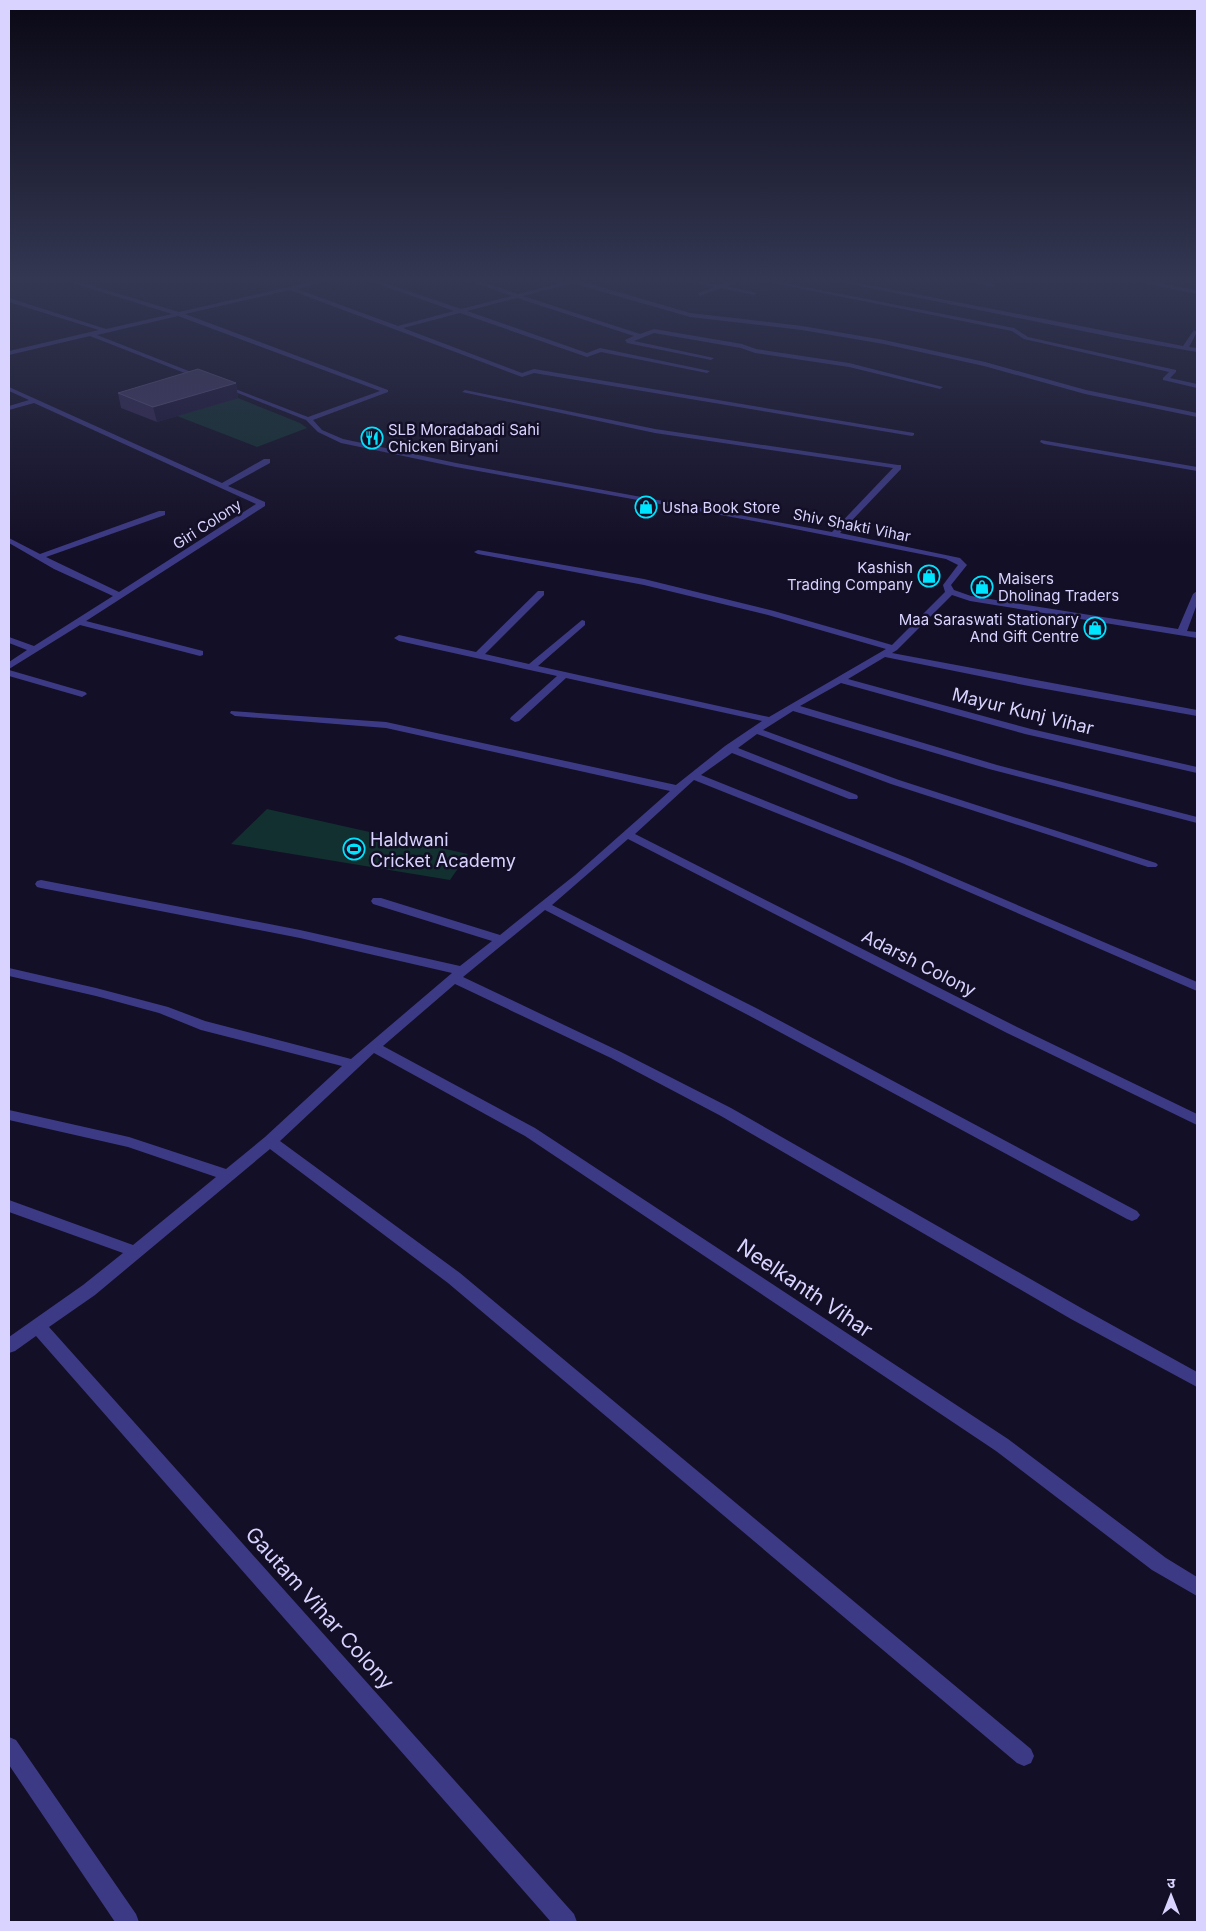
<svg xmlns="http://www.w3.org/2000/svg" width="1206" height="1931" font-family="Inter,'Noto Sans Devanagari',sans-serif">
<rect width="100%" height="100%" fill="#130f26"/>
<path fill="#12302f" d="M238,398L300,423L307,428L257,447L177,416Z
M267,809L468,854L450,880L231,844Z"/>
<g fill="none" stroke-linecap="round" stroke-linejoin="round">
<path fill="#3d3a85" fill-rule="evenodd" d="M57,278H66L179,312L328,278H338L297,289L398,326L454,311L362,278H370L461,309L512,296L461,278H470L518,294L567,281L561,278H570L690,313L802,326L884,340L985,362L1086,390L1197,413V417L1085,394L984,366L884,344L802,330L690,317L572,283L523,296L640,334L654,329L742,344L756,349L849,363L943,387L940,389L849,367L755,353L741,348L654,333L634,341L714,358L711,360L627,343L625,340L634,336L517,298L467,311L587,353L600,348L710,371L707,373L601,352L587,357L460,313L403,328L522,373L534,369L914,433V435L912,436L534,373L522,377L290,290L185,314L388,390V392L313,420L322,430L343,439L456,463L832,532L893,468L655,433L462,392L465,390L655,429L898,465H901V469L840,533L960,558L967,565L951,585L954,590L971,596L1178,629L1193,594L1197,591V604L1187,631L1197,632V638L970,601L952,595L897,650L892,653L1197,710V716L1034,687L885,657L848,679L1031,729L1197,767V773L1025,734L841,683L800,706L997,765L1197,817V823L989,769L793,711L763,730L899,780L1156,863L1158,865L1156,867H1148L891,784L757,734L738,748L857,795L858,797L857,799H849L732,753L701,775L910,859L1197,982V991L902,863L694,780L635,834L1017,1027L1197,1114V1125L1007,1033L628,839L552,905L758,1009L1137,1211L1140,1215L1137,1219L1132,1221L1127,1219L748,1015L545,910L463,977L621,1052L731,1108L1083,1309L1197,1372V1387L1071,1319L721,1116L611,1058L455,984L383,1046L535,1128L1008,1439L1166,1558L1197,1577V1596L1152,1570L996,1451L525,1136L374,1053L280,1141L460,1273L1031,1749L1034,1756L1031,1763L1024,1766L1017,1763L448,1283L270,1149L95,1295L49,1327L574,1914L577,1922H551L36,1336L15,1351L9,1353V1337L83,1285L123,1253L9,1212V1200L133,1245L216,1177L128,1147L9,1120V1110L129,1137L226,1169L265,1137L342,1066L201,1030L159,1013L96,996L9,976V968L96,988L168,1007L205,1021L351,1059L452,973L300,938L41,888L37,887L35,884L37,881L41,880L300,930L460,966L492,941L373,904L371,901L373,898H381L500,935L575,875L670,791L386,728L235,716L230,713L231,711L386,722L676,785L725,746L762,721L566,678L519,721L515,722L510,719L511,717L557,676L399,641L394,638L399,635L476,652L538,591H544V595L485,654L529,664L582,620L585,621V625L538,666L769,717L886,649L768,615L644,585L478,554L474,552L478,550L644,579L774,611L892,645L945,592L943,585L958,565L946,559L759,522L456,467L341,443L318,432L306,420L220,386L225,385L308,417L380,391L178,316L97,335L204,377V379H200L90,336L9,355V351L99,330L9,302V298L106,329L172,314Z
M677,278C690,278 710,286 721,284C730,282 736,278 745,278L727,286L757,293L754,295L721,288L700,296L698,293L714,287Z
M748,278H760L1014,328L1028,337L1176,370V372L1170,378L1197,384V388L1163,380V378L1169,372L1024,339L1012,331Z
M821,278H833L1183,346L1194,330L1197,332L1189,347L1197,348V352L1122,339Z
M959,278H970L996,285L993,287Z
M1120,278H1132L1197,290V294Z
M9,387L222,483L264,459H270V463L228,486L265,502V506L86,621L203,651V655L200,656L80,625L9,669V662L27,650L9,643V637L34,646L113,596L54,569L9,543V538L40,554L159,511H165V515L46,557L119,592L256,504L34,403L9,410V406L29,400L9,391Z
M1041,440L1197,467V471L1044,444L1040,442Z
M9,670L85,692L87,694L82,697L9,676Z
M9,1737L16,1740L136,1914L139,1922H115L9,1765Z"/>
</g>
<path fill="#312854" d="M236,383L238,398L157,422L121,408L118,393Z"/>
<path fill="#1d163a" d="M236,383L238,398L157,422L153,407Z"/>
<path fill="#433a66" stroke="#5a527e" d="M198,369L236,383L153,407L118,393Z"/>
<linearGradient id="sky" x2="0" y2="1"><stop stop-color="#0a0815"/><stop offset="0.51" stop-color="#333752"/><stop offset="1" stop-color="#333752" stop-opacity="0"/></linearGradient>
<rect width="1206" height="548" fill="url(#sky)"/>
<defs>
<g id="restaurant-ring" transform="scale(1.125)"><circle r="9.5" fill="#130f26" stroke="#00e5ff" stroke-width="1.5"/><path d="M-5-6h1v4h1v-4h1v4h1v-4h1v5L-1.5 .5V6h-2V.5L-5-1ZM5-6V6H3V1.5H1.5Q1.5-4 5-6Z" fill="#00e5ff"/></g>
<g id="shop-ring" transform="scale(1.125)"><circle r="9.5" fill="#130f26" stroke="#00e5ff" stroke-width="1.5"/><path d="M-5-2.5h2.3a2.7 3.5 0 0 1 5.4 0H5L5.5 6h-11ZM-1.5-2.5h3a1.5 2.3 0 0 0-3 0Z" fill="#00e5ff"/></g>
<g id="stadium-ring" transform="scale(1.125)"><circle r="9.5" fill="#130f26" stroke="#00e5ff" stroke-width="1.5"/><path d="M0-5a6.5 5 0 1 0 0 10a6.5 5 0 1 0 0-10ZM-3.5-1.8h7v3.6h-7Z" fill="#00e5ff"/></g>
</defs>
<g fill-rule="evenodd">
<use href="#restaurant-ring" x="372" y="438"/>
<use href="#shop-ring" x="646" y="507"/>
<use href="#shop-ring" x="929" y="576"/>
<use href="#shop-ring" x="982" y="587"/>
<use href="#shop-ring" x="1095" y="628"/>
<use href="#stadium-ring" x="354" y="849"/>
</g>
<g text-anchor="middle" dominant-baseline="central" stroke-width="5" stroke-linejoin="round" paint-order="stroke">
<g font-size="15" fill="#d9d4ff" stroke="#130f26" text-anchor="start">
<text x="388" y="429">SLB Moradabadi Sahi<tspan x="388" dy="17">Chicken Biryani</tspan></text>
<text x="662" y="507">Usha Book Store</text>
<text x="913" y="567" text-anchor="end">Kashish<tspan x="913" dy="17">Trading Company</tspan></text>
<text x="998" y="578">Maisers<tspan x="998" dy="17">Dholinag Traders</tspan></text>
<text x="1079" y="619" text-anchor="end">Maa Saraswati Stationary<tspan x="1079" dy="17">And Gift Centre</tspan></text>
</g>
<g font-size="15" fill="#d9d4ff" stroke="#130f26">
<text transform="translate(207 524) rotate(-33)">Giri Colony</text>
<text transform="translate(852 525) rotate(11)">Shiv Shakti Vihar</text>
</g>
<g font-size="18" fill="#d9d4ff" stroke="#130f26">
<text transform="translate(1023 711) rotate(14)">Mayur Kunj Vihar</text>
<text transform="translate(919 963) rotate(27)">Adarsh Colony</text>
</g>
<g font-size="18" fill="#d9d4ff" stroke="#130f26" text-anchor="start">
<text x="370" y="839">Haldwani<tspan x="370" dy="21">Cricket Academy</tspan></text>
</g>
<g font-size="21" fill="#d9d4ff" stroke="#130f26">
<text transform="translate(805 1288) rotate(34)">Neelkanth Vihar</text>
<text transform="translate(320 1608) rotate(48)">Gautam Vihar Colony</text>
</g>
</g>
<rect width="1206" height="1931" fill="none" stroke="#d9d4ff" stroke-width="20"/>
<g transform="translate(1171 1896)" stroke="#130f26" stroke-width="4" paint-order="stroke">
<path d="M0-4L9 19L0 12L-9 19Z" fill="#d9d4ff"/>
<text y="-8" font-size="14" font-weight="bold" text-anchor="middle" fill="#d9d4ff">उ</text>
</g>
</svg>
